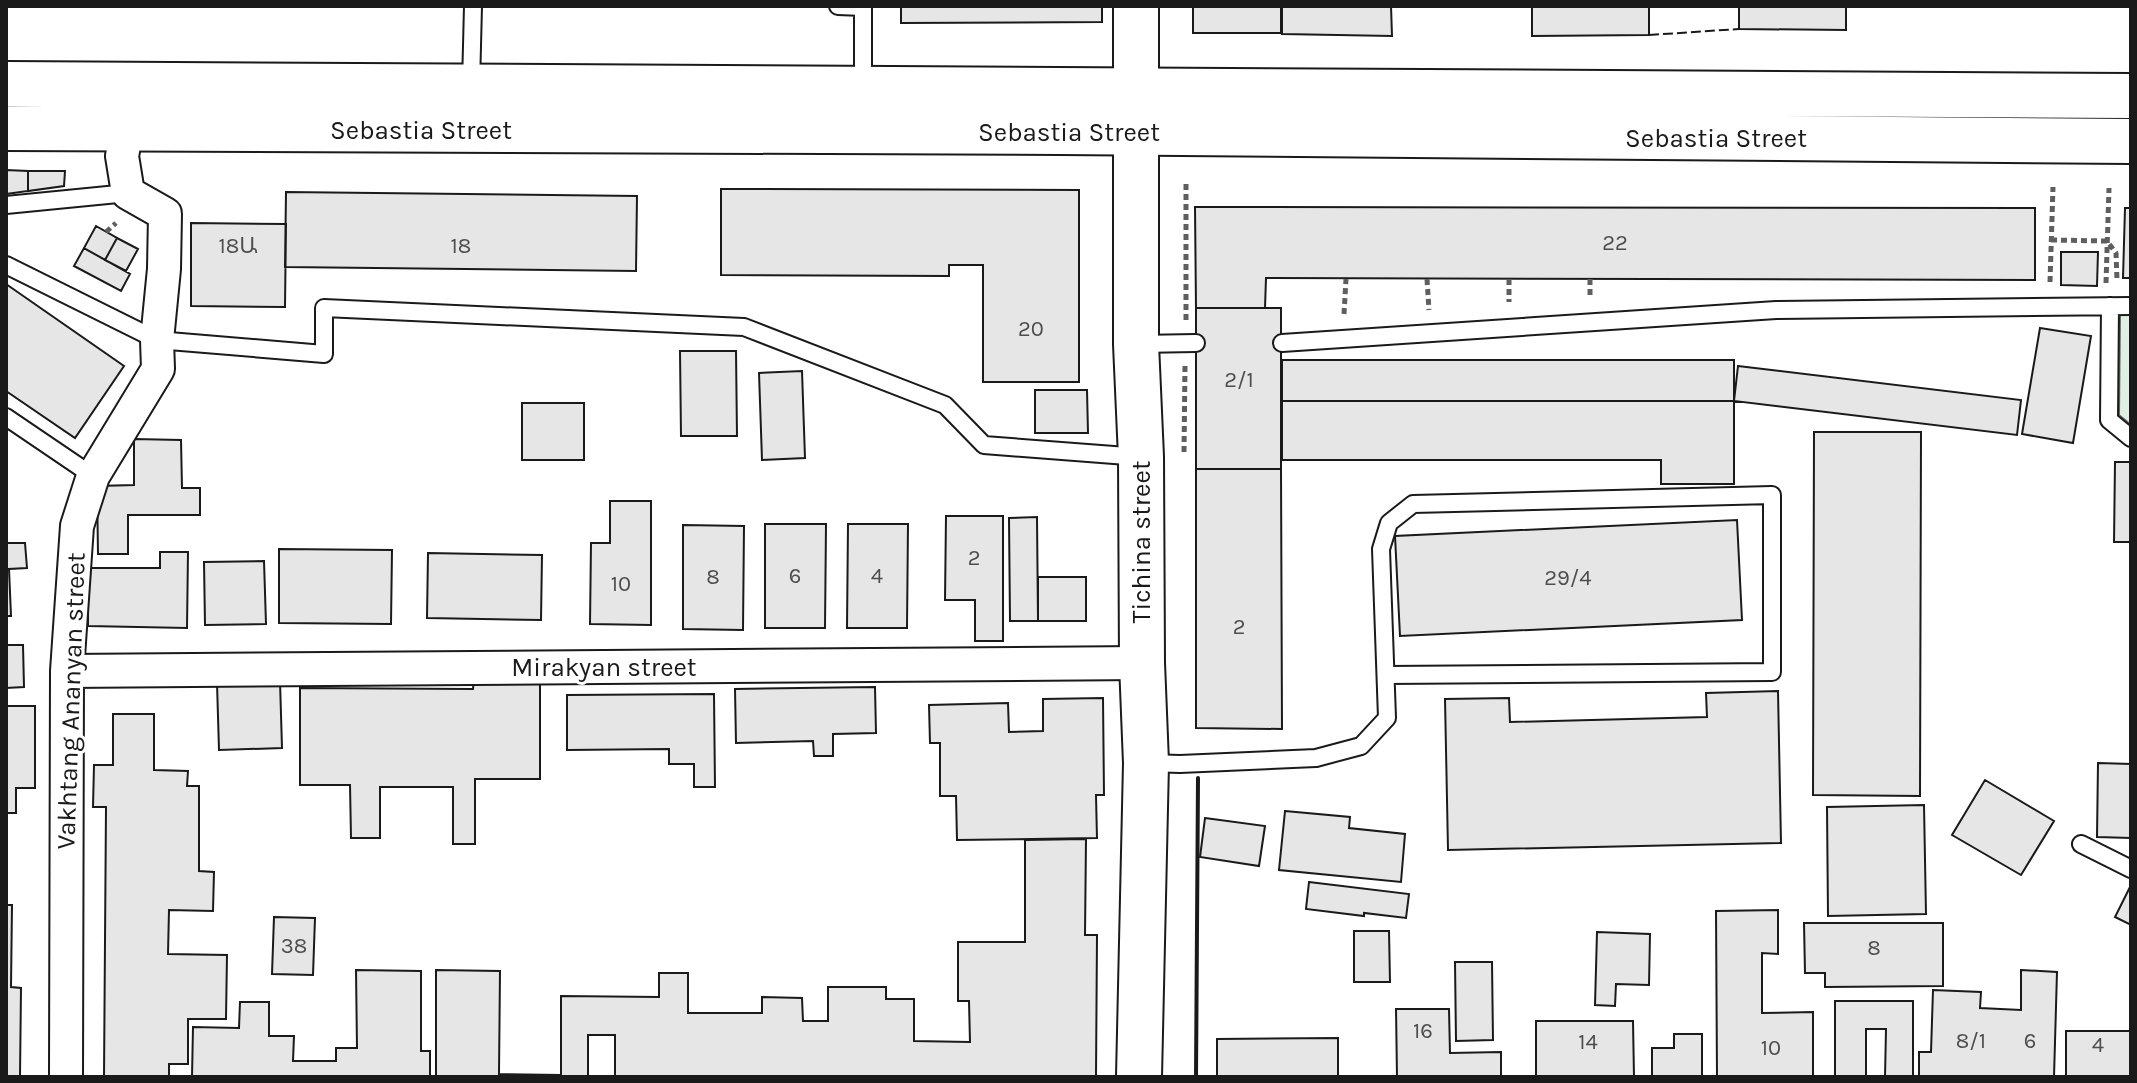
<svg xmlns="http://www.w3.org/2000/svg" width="2137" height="1083" font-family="Karla,'Noto Sans Armenian',sans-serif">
<rect width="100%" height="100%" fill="#fff"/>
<path fill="#e0efe3" stroke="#6a6a6a" stroke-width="2" d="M2120,315H2131V425L2119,415Z"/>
<path fill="#e6e6e6" stroke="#1a1a1a" stroke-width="2" d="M901,6H1102V22L901,23Z
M1193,6H1281V33H1193Z
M1282,6H1391L1392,36L1282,34Z
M1532,6H1649V35L1532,36Z
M1739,6H1846V30L1739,29Z
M6,170L28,171V191L6,194Z
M28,171H65L64,186L28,191Z
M721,189L1079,190V382H983V265H949V276L721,275Z
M286,192L637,196L636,271L285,267Z
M1195,207L2035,208V280L1266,278L1265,308H1196Z
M2125,208H2131V278H2123Z
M191,223L286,224L285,307L191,306Z
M96,226L117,238L105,260L84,248Z
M117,238L138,249L126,271L105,260Z
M84,248L130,274L121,291L74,266Z
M2061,252H2098L2097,286L2061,285Z
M6,284L124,366L75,438L6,391Z
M1196,308H1281V469H1196Z
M2040,328L2091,336L2073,443L2022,434Z
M680,351H736L737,436H681Z
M1282,360H1734V401H1282Z
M1738,366L2021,400L2017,435L1734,401Z
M802,371L805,458L762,460L759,373Z
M1035,390H1087L1088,433H1035Z
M1282,401H1734V484H1661V460H1282Z
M522,403H584V460H522Z
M1814,432H1921L1920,796L1813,795Z
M134,439L181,440L182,488H200V515H128V554H98L97,486L134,485Z
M2115,462H2131V542H2114Z
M1196,469H1281L1282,729L1196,728Z
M610,501H651V625L590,624L591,543H610Z
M946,516H1003V641H975V600H945Z
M1037,517L1038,621H1010L1009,518Z
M1737,520L1742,620L1400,636L1395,536Z
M6,524L7,543H25L27,568L9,569L11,616H6Z
M765,524H826L825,628H765Z
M848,524H908L907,628H847Z
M683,525L744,526L743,630L683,629Z
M279,549L392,550L391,624L279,623Z
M160,552H188L187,628L88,626V568H160Z
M428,553L542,555L541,620L427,618Z
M264,561L266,624L205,625L204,562Z
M1038,577H1086V621H1038Z
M6,645H23L24,687L6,688Z
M474,678H540V779H475V844H453V787H380V838H351L350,785H300V688L473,689Z
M280,681L282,748L219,750L217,683Z
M875,687L876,733L833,734V756H814L813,741L736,743L735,689Z
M1778,691L1781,843L1448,850L1445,699L1509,698L1510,722L1707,717L1706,693Z
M714,694L715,787H694V764H669V749L567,750V695Z
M1103,698L1104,795H1096L1097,838L957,840L956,796H940V743H930L929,705L1008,703L1009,732L1043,731V699Z
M6,706H35V788H16V813H6Z
M113,714H154V770L188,771L187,786H199V871L214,872L213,911L169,910L168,954L227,955L226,1019H188V1064H169V1077H104L106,807H93L94,765H113Z
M2098,763L2131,764V838L2097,837Z
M1985,780L2054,821L2021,875L1952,835Z
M1924,805L1926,914L1828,916L1827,807Z
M1285,811L1350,817L1349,828L1405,834L1401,882L1279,870Z
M1205,818L1265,826L1259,866L1200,857Z
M1086,839L1085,935H1097L1096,1077H615V1035H588V1077H436V970L500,971L499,1074L561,1075V996L659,997V973H688V1013H762V997L802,998L803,1021H828V987H886V999H914V1041L970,1042L969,1001H958V942H1025V840Z
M1309,882L1409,894L1406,918L1364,913V916L1306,909Z
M2131,885V925L2115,917Z
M6,905H12L11,987L21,988L20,1077H6Z
M1778,910V954L1762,953V1013L1813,1012V1077H1717L1716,911Z
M274,917L315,918L313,975L272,974Z
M1804,923H1943V986L1825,987V973H1805Z
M1354,931H1389L1390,982H1354Z
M1597,932L1650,934L1649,985L1616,984L1615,1006L1595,1005Z
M1455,962H1492L1493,1040L1456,1041Z
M356,970L421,971V1051H430V1077H192L193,1027L239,1028L240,1002H269V1036H294L293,1061H336V1048H357Z
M2021,970L2057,972L2054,1077H1919V1052H1931L1933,990L1981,992L1980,1008L2021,1010Z
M1835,1001H1913V1077H1885L1886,1029H1866V1077H1835Z
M1396,1009H1449L1450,1053L1501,1052V1077H1397Z
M1536,1021H1633L1634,1077H1536Z
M2066,1031H2130L2131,1077H2066Z
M1674,1034H1702V1077H1652V1048H1674Z
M1338,1038V1077H1217V1039Z"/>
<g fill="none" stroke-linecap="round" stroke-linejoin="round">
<g stroke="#1a1a1a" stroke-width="20">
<path id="service" d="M838,6L863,7
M863,6V88
M471,85L473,6
M6,205L128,193
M6,265L157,340L324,354V308L744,327L945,405L984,445L1140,457
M2110,306L2109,420L2131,438
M1282,343L1776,310L2131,306
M1138,344L1196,343
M6,417L93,476
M1148,763L1180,764L1316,758L1361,746L1387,718L1381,549L1389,523L1413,504L1772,495V672L1386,675
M2081,844L2131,869"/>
</g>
<g stroke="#1a1a1a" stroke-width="36">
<path id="minor" d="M67,671L1142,663
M66,1077L67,671L77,526L93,476L158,369L157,340L164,269L165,214L128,193L122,156L127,129"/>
</g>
<g stroke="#1a1a1a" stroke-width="48">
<path id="secondary" d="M1136,6V344L1141,457L1142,663L1146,763L1139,1077"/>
</g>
<g stroke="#1a1a1a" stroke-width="48">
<path id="primary" d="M6,84L2131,96
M6,128L1060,132L2131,141"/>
</g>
<path stroke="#5f5f5f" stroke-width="5" stroke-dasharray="6 4" stroke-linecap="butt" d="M106,232L116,223
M2051,240L2107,241L2116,253L2117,280
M1427,279L1429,310
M1509,279V302
M1590,279V298
M2050,282L2053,187
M2106,283L2109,188
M1344,314L1346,279
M1186,320V181
M1184,452L1185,366"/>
<use href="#service" stroke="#fff" stroke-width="16"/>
<use href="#minor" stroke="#fff" stroke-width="32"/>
<use href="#secondary" stroke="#fff" stroke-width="44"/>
<use href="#primary" stroke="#fff" stroke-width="44"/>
<path stroke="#1a1a1a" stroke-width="2" stroke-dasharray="10 4" stroke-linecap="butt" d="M1649,35L1739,29"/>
<path stroke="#1a1a1a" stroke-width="4" d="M1196,1077L1198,778"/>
</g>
<g text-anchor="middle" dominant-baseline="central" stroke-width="6" stroke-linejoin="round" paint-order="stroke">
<g font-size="22" fill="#4d4d4d">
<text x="1615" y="243">22</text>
<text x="238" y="246">18Ա</text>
<text x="461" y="246">18</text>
<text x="1031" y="329">20</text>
<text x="1239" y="380">2/1</text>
<text x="974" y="558">2</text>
<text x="795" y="576">6</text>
<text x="877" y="576">4</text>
<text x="713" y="577">8</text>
<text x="1568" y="578">29/4</text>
<text x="621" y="584">10</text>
<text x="1239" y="627">2</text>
<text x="294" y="946">38</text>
<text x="1874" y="948">8</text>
<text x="1423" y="1031">16</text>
<text x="1971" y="1041">8/1</text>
<text x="2030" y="1041">6</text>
<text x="1588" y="1042">14</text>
<text x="2098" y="1045">4</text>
<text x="1771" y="1048">10</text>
</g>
<g font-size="26" fill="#1a1a1a" stroke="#fff">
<text x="421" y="130">Sebastia Street</text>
<text x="1069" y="132">Sebastia Street</text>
<text x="1716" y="138">Sebastia Street</text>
<text transform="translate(1141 542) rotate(-90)">Tichina street</text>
<text x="604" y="667">Mirakyan street</text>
<text transform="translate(71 701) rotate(-88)">Vakhtang Ananyan street</text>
</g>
</g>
<rect width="2137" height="1083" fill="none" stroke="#1a1a1a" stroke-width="16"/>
</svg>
